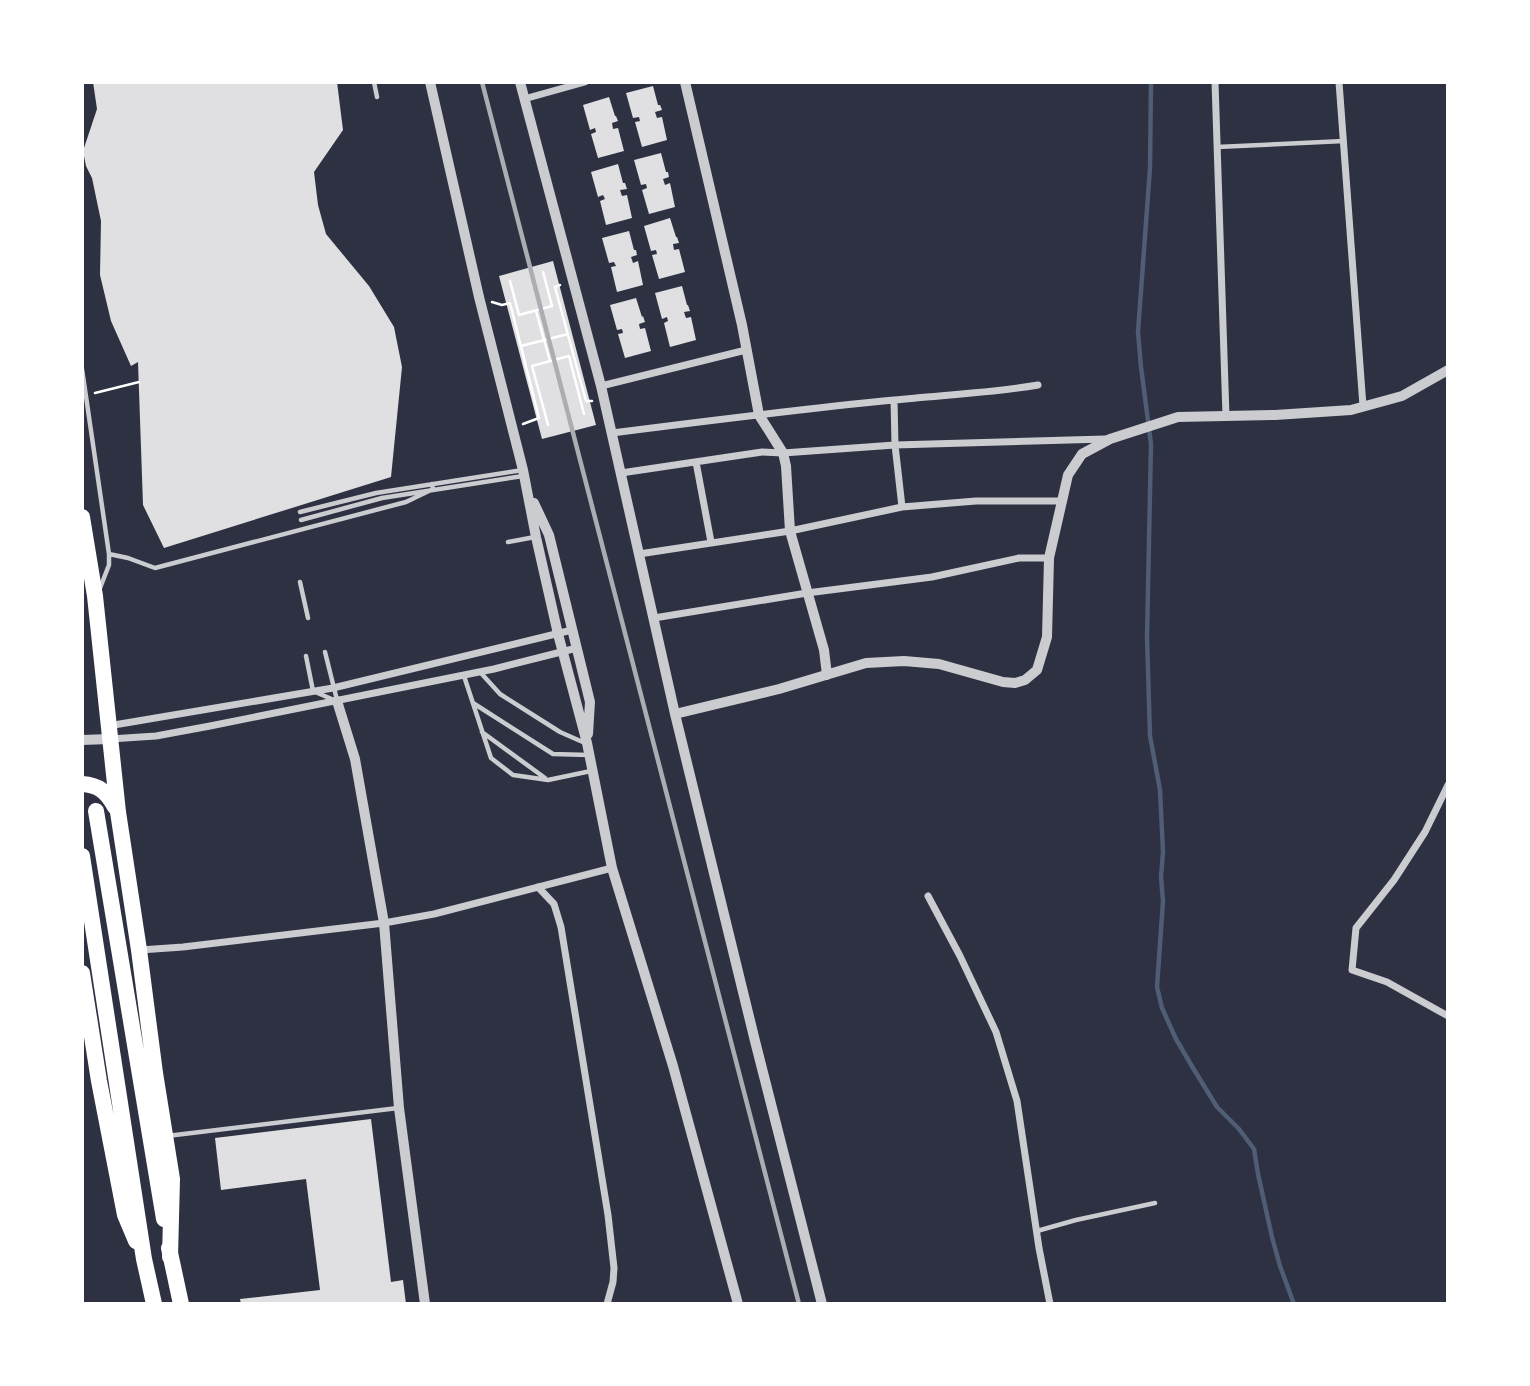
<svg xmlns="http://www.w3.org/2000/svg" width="1530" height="1386" font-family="Barlow,sans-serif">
<rect width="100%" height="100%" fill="#2d3142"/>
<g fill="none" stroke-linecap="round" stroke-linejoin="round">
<path stroke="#4f5d75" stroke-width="4.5" d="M1151,82L1150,168L1138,332L1141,367L1151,444L1147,637L1150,736L1160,790L1163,852L1161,877L1163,901L1157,987L1162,1008L1176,1039L1193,1068L1217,1107L1239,1129L1254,1149L1258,1174L1272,1237L1280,1266L1294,1304"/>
</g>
<path fill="#e0e0e3" d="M93,82H337L343,130L314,172L318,205L326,234L369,286L394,327L402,367L391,477L164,548L143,505L138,362L131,366L111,321L100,275L101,221L92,178L86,166L83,151L97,109Z
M653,86L658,105H660L662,110L655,112L657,118L662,117L667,140L642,147L635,122L640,121L639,117L633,118L626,93Z
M609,97L615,116H616L618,121L612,123L613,129L618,128L624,151L598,158L591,134L596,132L595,128L590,130L583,105Z
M661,153L666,172H668L669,177L663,179L665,185L670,183L675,207L649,214L642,190L647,188L646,184L641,185L634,160Z
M618,164L623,183H625L627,189L620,190L622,196L627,195L632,218L606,225L600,201L605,199L603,195L598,197L591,172Z
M670,218L676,237H677L679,243L673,244L674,250L679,249L685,272L659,279L652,255L657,254L656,250L651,251L644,226Z
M629,231L634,250H636L637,255L631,257L633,263L638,261L643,285L617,292L611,267L616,266L614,262L609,263L602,238Z
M553,261L596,425L542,439L499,276Z
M682,286L687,305H688L690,311L684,312L686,318L691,317L696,340L670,347L664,323L668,321L667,317L662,319L655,293Z
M636,298L642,317L643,316L645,322L639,324L640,329L645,328L651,351L625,358L618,334L623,333L622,329L617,330L610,305Z
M371,1119L391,1282L403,1280L406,1304H241L240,1299L320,1290L306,1179L221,1190L215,1138Z"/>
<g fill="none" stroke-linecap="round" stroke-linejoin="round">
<path stroke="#fff" stroke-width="2.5" d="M510,281L519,315L552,306L543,272
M560,285L555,287L586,401H592
M492,302L502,305L510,303L539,418L523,424
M536,311L550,361
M521,346L568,334
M95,393L139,382
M548,425L532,366L569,356L584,414"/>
<path stroke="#caccd0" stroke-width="4.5" d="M374,82L377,97
M1217,147L1344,141
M82,369L109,554V565L100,588
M300,512L376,493L523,470
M301,520L382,498L523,476
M508,542L535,537
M109,554L128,558L155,568L406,502L433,489L432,484
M300,582L308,618
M325,652L337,700
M306,656L313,691L334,700
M480,672L500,694L560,732L585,743
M464,676L491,758L513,775L548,780L591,771
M473,703L553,754L589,755
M482,732L545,778
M167,1136L398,1108
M1037,1231L1076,1220L1155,1203"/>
<path stroke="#caccd0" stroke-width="7" d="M1215,82L1226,416
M1339,82L1363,406
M524,99L585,82
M601,386L746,350
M894,400L895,445L902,507
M612,433C706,421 800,409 894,400C942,395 990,393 1038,385
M696,462L711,542
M621,473L762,452L783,453L895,445L1105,439
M639,554L790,531L902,507L976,501H1061
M654,618L807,593L932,577L1019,558H1049
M108,726L333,688L572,630
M110,739L156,736L210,726L494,669L577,648
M1448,785L1425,832L1394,880L1356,928L1352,970L1387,982L1448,1016
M538,887L554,904L561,927L608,1215L614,1268L613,1282L607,1304
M928,896L960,956L996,1032L1017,1101L1039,1248L1050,1304
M140,950L183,947L384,923L434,914L612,868"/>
<path stroke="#caccd0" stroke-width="10" d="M430,82L479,297L523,470L536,537L558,634L587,743L612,868L673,1066L738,1304
M520,82L601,386L675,714L755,1041L822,1304
M685,82L742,325L759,415L783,453L786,466L790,531L824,650L827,675
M534,503L549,535L590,702L588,734
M337,701L355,759L384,923L399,1108L425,1304
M675,714L779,689L866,663L904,661L939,664L1003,682L1015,683L1025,680L1037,670L1047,637L1049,558L1068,475L1082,454L1110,439L1178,417L1275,415L1351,410L1402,396L1448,370
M82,740L109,739"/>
<path stroke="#fff" stroke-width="16" d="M82,517L95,596L118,812L139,950L155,1073L172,1179L170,1257
M82,784C99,785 107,792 115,807
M96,811L164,1219
M82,856L144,1259L154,1304
M82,973L99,1081L125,1215L136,1241
M169,1248L181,1304"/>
<path stroke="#abadb3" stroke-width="4.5" d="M482,82L799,1304"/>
</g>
<rect width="1530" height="1386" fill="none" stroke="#ffffff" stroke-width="168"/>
</svg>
